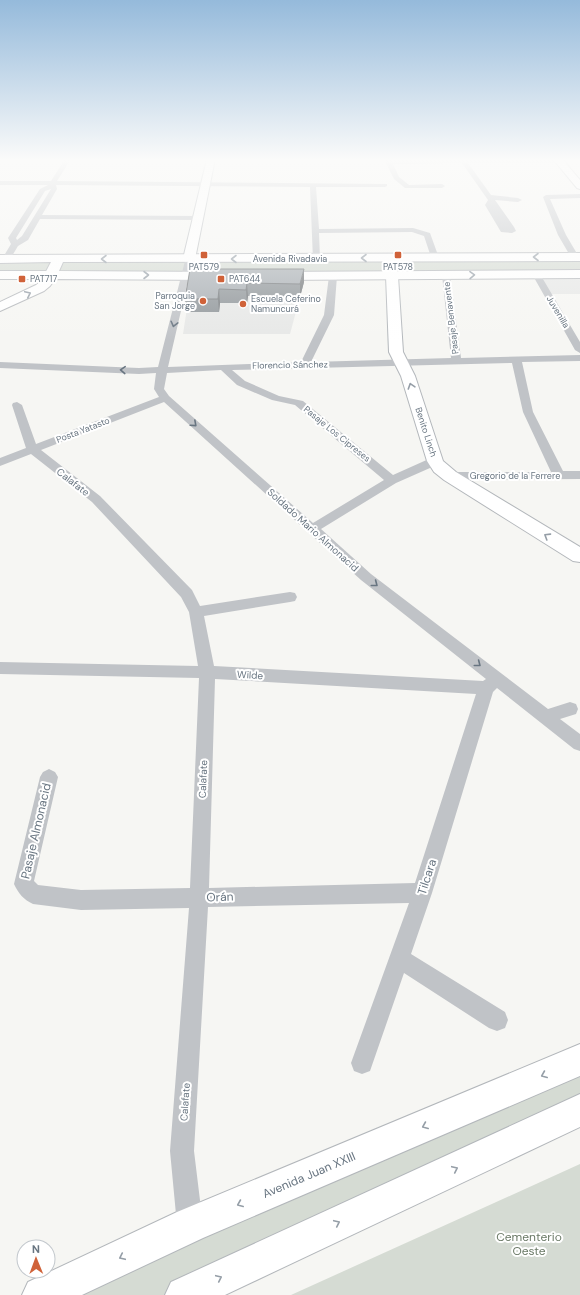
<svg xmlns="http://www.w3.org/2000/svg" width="580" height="1295" font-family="'DM Sans',sans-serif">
<rect width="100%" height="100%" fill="#f6f6f3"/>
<path fill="#e7e8e7" d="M536,274H580V294H547Z
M191,282H304L290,334H183Z"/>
<path fill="#d5dbd3" d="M580,257V274L0,275V259Z
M580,1060V1110L184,1295H41Z
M580,1164V1295H291Z"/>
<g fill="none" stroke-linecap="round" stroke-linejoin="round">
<g stroke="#b3b7bb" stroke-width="2">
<path id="secondary" d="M207,159H215L195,259L193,261H185L183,259Z
M553,159H562L580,180V189L577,188Z
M389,255L393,256L395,258L398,276L403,352L415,376L443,461L456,472L580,547V562L573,561L444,480L434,472L427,461L401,376L389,352L386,276L383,258L385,256Z
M0,271H51L55,273L57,275L55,277L51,279H0Z
M580,1044V1076L203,1238L82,1295H22L28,1282L177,1212Z
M580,1094V1127L225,1295H165L171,1282Z"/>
</g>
<g stroke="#b4b7bb" stroke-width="2">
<path id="primary" d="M580,253V261L63,262L59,271L218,272L222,273L224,276L222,279L218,280L55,279L50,286L44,291L0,311V302L36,285L41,281L51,262L0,263V255Z
M580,270V278L275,280L271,279L269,276L271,273L275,272Z"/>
</g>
<path fill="#c0c3c7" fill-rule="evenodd" d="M65,159H71L57,181L387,184V186L385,187H316L319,229L413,228L430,233L439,258L438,260H432L424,236L412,232L319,233L320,258L319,260H313L310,187L56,185L57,189L42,215L198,216L202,218L198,220L40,219L28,240L18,246L9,261H3L2,259L11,244L8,238L40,189L48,185H0V181H51ZM51,189L22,236L17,240L16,238L45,191Z
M384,159H560L562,161L559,163H468L491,195L518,198L522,200L518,202L495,200L514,227L516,231L512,233L501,232L485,205L488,200L462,163L393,164L399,177L409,185L442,184L445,186L442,188H405L394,179Z
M580,194V198L550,199L566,235L579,257L575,259H572L558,235L543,197L546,195Z
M186,257H189L193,259L168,367L301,362L324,315L329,276L333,273L337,276L334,315L311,362L451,358L442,275L446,272L450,275L461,358L580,355V361L522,362L533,412L563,471H580V479L450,480L446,479L444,476L446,473L450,472H551L523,412L512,363L232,370L245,381L279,396L303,401L393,475L431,458H439L441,461L439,464L396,483L321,529L371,574L548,709L570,702L576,704L578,709L576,714L560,719L580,734V751L574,749L497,688L493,692L432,893L411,954L505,1012L508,1020L505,1028L497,1031L489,1028L404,973L370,1071L362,1074L354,1071L351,1063L409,903L208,907L194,1151L203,1225L199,1234L190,1238L181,1234L177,1225L170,1151L189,908L81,910L33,904C24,900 18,893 14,884L40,777L43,772L49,769L55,772L58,777L34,881L38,885L81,890L190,888L199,678L0,674V662L198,666L189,612L181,597L92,502L31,454L0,466V458L26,448L12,405L13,403L17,402L22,405L36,444L159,397L154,389L156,373L139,374L0,368V362L139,368L158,367ZM221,370L237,385L272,400L295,405L384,480L313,523L169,396L164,389L167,373ZM164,402L361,580L486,679L483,681L214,666L204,616L290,602L295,601L297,597L295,593L290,592L200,606L192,590L100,496L41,450ZM215,679L476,694L415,883L209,888Z
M536,271L540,274L580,342V353L575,350L532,274Z"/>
<use href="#secondary" fill="#fff" fill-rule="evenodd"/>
<use href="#primary" fill="#fff" fill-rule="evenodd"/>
</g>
<path fill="#90969a" d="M190,269L304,282L300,297L248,296L247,303H220L219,312H186L185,299Z"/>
<path fill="#767a7d" d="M304,269V282L300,297V284Z
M247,283L248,296L247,303L246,290Z
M219,289L220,303L219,312L218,299Z"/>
<path fill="#a8aeb3" stroke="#767a7d" d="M190,269H304L300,284L247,283L246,290L219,289L218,299H185Z"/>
<defs><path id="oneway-chevron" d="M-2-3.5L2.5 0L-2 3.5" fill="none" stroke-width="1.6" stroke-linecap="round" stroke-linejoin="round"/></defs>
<g stroke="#959ea7">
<use href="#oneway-chevron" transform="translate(536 257) rotate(180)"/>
<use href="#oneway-chevron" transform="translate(364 258) rotate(180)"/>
<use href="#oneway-chevron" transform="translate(104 259) rotate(-180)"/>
<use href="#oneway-chevron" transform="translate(234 259) rotate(180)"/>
<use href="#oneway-chevron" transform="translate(146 275)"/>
<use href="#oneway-chevron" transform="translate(472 275) rotate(-1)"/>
<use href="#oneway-chevron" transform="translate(28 294) rotate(-25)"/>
<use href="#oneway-chevron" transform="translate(411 386) rotate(-108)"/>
<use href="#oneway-chevron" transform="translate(547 536) rotate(-148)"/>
<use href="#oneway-chevron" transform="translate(544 1075) rotate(157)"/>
<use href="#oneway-chevron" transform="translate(425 1126) rotate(157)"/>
<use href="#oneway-chevron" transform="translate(455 1169) rotate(-25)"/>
<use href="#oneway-chevron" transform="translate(240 1204) rotate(157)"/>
<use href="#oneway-chevron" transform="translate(337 1223) rotate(-25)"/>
<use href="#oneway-chevron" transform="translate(122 1257) rotate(155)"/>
<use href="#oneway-chevron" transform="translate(219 1278) rotate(-25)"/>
</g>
<g stroke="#687581">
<use href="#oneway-chevron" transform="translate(174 324) rotate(104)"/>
<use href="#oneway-chevron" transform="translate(123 370) rotate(-177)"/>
<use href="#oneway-chevron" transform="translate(194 424) rotate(42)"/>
<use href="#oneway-chevron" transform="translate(375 584) rotate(38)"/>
<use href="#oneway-chevron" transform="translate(478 664) rotate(38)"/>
</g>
<linearGradient id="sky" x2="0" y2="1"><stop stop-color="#95badb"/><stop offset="0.47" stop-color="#fbfbfa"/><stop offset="1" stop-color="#fbfbfa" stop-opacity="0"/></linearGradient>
<rect width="580" height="341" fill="url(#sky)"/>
<g fill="#d06239" stroke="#fff" stroke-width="1.5">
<rect x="200" y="251" width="8" height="8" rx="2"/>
<rect x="394" y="251" width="8" height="8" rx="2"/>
<rect x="18" y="275" width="8" height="8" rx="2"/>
<rect x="217" y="275" width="8" height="8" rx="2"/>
<circle cx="203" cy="301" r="4"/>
<circle cx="243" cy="304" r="4"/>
</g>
<g text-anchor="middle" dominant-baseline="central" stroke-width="4" stroke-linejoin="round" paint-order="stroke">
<g font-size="9" fill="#687581" stroke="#fff">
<text x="290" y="259">Avenida Rivadavia</text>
<text transform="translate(558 312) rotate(59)">Juvenilla</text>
<text transform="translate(451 318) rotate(-97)">Pasaje Benavente</text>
<text transform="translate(290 365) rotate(-1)">Florencio Sánchez</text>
<text transform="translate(83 430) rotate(-21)">Posta Yatasto</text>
<text transform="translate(426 432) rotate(72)">Benito Linch</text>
<text transform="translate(337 434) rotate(39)">Pasaje Los Cipreses</text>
<text x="515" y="476">Gregorio de la Ferrere</text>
</g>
<g font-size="9" fill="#687581" stroke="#fff" text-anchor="start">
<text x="204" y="267" text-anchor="middle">PAT579</text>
<text x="398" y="267" text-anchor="middle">PAT578</text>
<text x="30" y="279">PAT717</text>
<text x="229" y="279">PAT644</text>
<text x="195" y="296" text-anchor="end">Parroquia<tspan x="195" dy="10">San Jorge</tspan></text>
<text x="251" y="299">Escuela Ceferino<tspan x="251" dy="10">Namuncurá</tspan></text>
</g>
<g font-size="10" fill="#687581" stroke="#fff">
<text transform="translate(73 482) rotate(38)">Calafate</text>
<text transform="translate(313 530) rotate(42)">Soldado Mario Almonacid</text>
<text transform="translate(250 675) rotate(3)">Wilde</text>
<text transform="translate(203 779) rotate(-88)">Calafate</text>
<text transform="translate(185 1102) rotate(-86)">Calafate</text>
</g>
<g font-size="12" fill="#687581" stroke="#fff">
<text transform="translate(36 831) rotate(-77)">Pasaje Almonacid</text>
<text transform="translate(427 877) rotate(-72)">Tilcara</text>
<text transform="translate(220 897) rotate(-2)">Orán</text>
<text transform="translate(309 1175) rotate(-23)">Avenida Juan XXIII</text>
</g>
<g font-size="12" fill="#6a7966" stroke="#fff">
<text x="529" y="1237">Cementerio<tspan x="529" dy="14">Oeste</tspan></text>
</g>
</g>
<g transform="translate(36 1259) rotate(359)"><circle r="19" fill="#ffffff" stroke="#c3c8cd"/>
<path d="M0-3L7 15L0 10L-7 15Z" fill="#d06239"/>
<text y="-6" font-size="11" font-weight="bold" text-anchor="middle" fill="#687581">N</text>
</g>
</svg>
